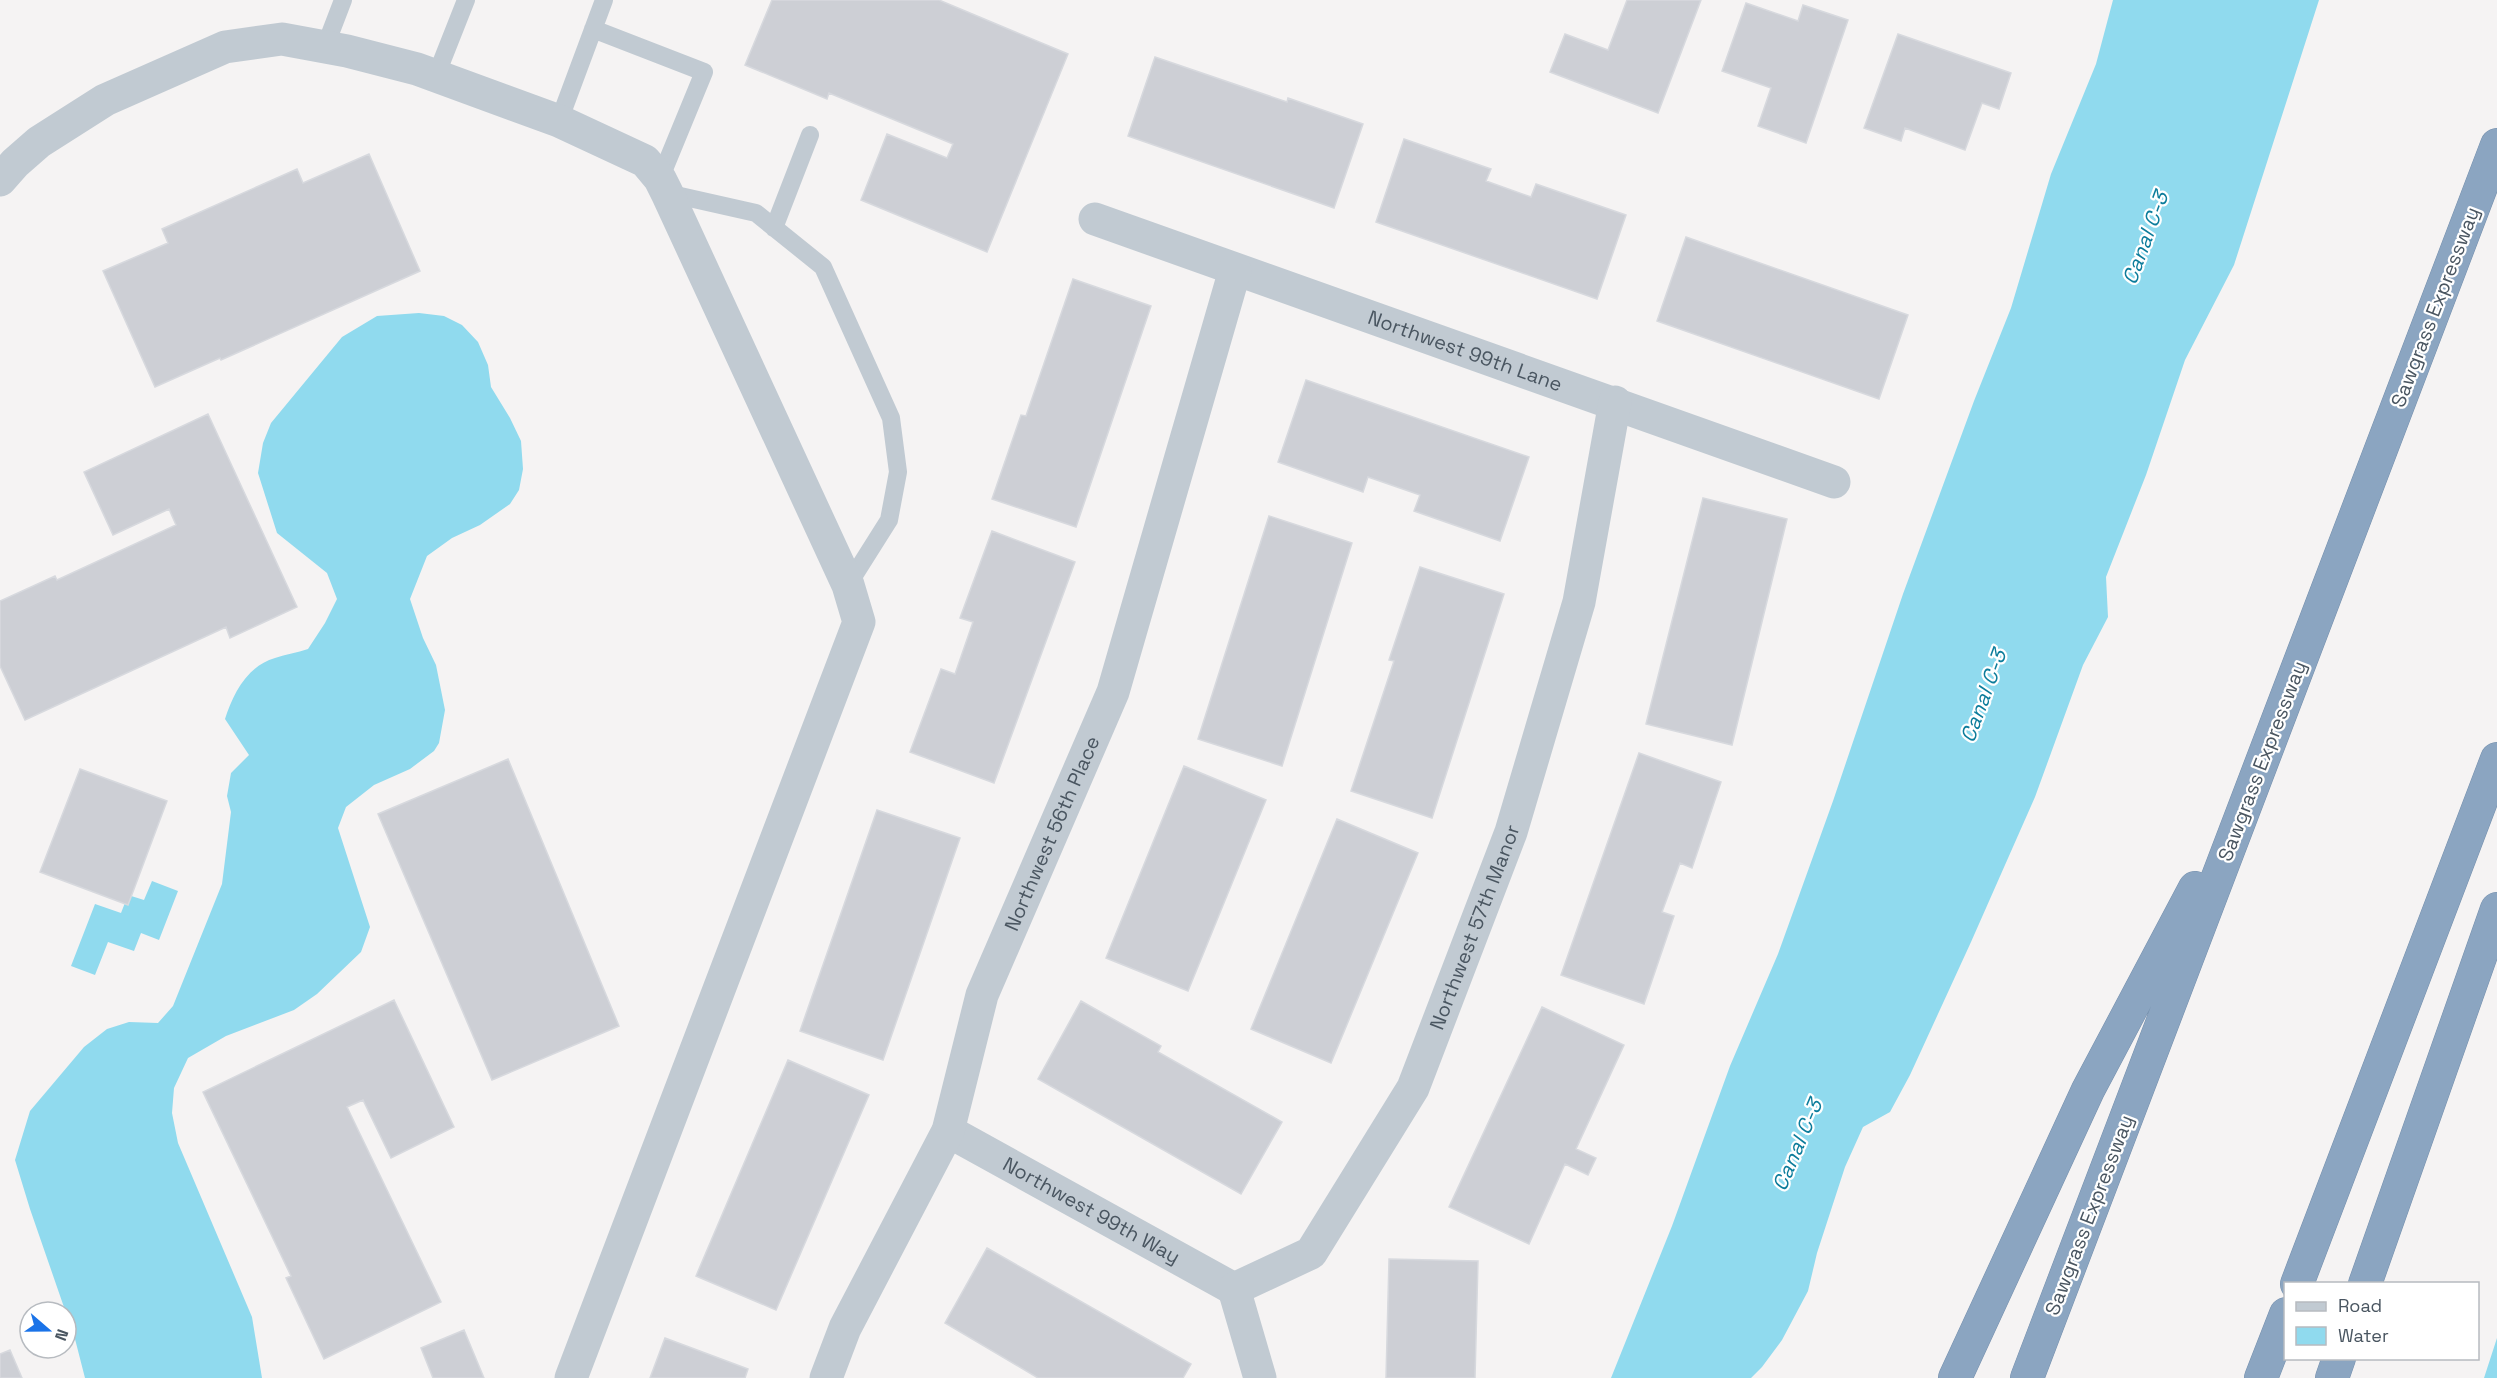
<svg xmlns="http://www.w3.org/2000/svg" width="2497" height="1378" font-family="'Space Grotesk',sans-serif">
<rect width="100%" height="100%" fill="#f5f3f3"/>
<path fill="#90daee" d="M2113,0H2319L2234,265L2185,360L2146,475L2106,577L2108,617L2083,665L2035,797L1971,942L1910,1075L1890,1112L1863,1127L1845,1167L1817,1253L1808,1291L1782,1340L1762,1367L1751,1378H1611L1672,1226L1730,1066L1778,954L1833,801L1903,594L1974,401L2011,308L2051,174L2096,64Z
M419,313L444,316L462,325L478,342L488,365L491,387L510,418L521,441L523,469L519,490L510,504L480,525L452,538L427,556L410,599L423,638L436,665L445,710L439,743L434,751L410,769L374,785L346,807L338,828L370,927L361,952L317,994L294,1010L226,1036L188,1058L174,1088L172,1113L178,1143L252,1317L262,1378H85L75,1339L30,1209L15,1160L30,1111L84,1047L107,1029L129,1022L158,1023L173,1006L222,884L231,812L227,796L231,773L249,755L225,719C233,694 247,666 275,658C286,654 297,653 308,649L325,623L337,599L327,573L277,533L258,473L263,443L271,423L342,337L377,316Z
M152,881L178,891L159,940L141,933L134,951L108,942L95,975L71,966L95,904L121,913L128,895L144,900Z
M2497,1338V1378H2484Z"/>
<path fill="#cdcfd5" stroke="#d7d9de" stroke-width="1.5" d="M772,0H939L1068,54L987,252L861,200L887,134L947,158L953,144L829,93L827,99L745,65Z
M1627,0H1701L1658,113L1550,72L1565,34L1608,50Z
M1746,3L1798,21L1803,5L1848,20L1806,143L1758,126L1771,88L1722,71Z
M1898,34L2011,73L1999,109L1982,103L1965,150L1905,128L1901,141L1864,128Z
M1155,57L1287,102L1288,98L1363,124L1334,208L1128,136Z
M1404,139L1491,169L1486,181L1531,197L1536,184L1626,215L1597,299L1376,222Z
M369,154L420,271L221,360L220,358L155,387L103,271L168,243L162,229L297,169L303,183Z
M1686,237L1908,315L1879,399L1657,321Z
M1073,279L1151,306L1076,527L992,499L1021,415L1026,416Z
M1306,380L1529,457L1500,541L1414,511L1420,495L1368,477L1363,492L1278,462Z
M208,414L297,607L230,638L226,627L25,720L0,666V601L55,576L57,580L176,525L169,509L113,535L84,472Z
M1703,498L1787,519L1732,745L1646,724Z
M1269,516L1352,543L1282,766L1198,739Z
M992,531L1075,562L994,783L910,752L941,669L955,674L973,622L960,618Z
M1420,567L1504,594L1432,818L1351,791L1394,661L1389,660Z
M1639,753L1721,782L1692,868L1680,863L1662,912L1674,916L1644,1004L1561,975Z
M508,759L619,1026L492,1080L378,814Z
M1184,766L1266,800L1188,991L1106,958Z
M80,769L167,801L128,905L40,872Z
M877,810L960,838L883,1060L800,1031Z
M1337,819L1418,853L1331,1063L1251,1029Z
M394,1000L454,1127L391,1158L363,1100L347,1107L441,1302L324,1359L286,1278L291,1276L203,1092Z
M1081,1001L1161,1046L1158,1052L1282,1122L1241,1194L1038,1079Z
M1542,1007L1624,1045L1576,1149L1596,1158L1588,1175L1565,1164L1529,1244L1449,1207Z
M788,1060L869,1095L776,1310L696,1276Z
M987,1248L1191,1364L1183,1378H1038L945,1323Z
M1389,1259L1478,1261L1475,1378H1386Z
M464,1330L484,1378H433L421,1348Z
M665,1338L748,1369L745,1378H650Z
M10,1350L22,1378H0V1354Z"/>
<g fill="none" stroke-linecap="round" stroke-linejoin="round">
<g stroke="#7690ad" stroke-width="34">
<path id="highway" d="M2297,1284L2497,759
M2365,1284L2497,909
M1955,1378L2088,1090L2195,888
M2027,1378L2497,145
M2261,1378L2286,1314
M2332,1378L2339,1358"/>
</g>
<path stroke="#c1cad2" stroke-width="18" d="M593,29L704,72L660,179
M325,47L343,0
M436,76L466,0
M559,121L604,0
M667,193L756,213L823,267L891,418L898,472L889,520L848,585
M774,228L810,135"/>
<g stroke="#c1cad2" stroke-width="33">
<path d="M0,180L15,163L39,142L105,100L225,47L282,39L347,51L417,69L559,121L645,161L660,179L667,193L848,585L859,622L571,1378"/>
<path id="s1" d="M1095,219L1834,482"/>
<path id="s2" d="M948,1131L1234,1289"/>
<path id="s3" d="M826,1378L845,1328L948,1131L982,995L1113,692L1235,270"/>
<path id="s4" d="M1260,1378L1234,1289L1311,1253L1413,1088L1511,832L1579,602L1615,402"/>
</g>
<use href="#highway" stroke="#8ba5c1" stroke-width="33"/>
</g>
<g text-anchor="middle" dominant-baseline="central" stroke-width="4.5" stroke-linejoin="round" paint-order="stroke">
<g font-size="20" fill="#4a5661" stroke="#fff">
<text transform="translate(2435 307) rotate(-69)">Sawgrass Expressway</text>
<text stroke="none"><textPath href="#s1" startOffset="393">Northwest 99th Lane</textPath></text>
<text transform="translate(2262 761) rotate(-69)">Sawgrass Expressway</text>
<text stroke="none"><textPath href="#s3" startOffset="592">Northwest 56th Place</textPath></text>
<text stroke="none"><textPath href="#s4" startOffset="544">Northwest 57th Manor</textPath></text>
<text stroke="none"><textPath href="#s2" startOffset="164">Northwest 99th Way</textPath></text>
<text transform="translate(2089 1215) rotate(-69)">Sawgrass Expressway</text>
</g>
<g font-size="21" font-style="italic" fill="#0c7c9b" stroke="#fff">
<text transform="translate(2145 238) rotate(-70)">Canal C-3</text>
<text transform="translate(1983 696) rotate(-70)">Canal C-3</text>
<text transform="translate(1797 1145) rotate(-67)">Canal C-3</text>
</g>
</g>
<rect x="2284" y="1282" width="195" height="78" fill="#ffffff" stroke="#b7bbc0" stroke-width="1.5"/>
<rect x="2296" y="1302" width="30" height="9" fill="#c1cad2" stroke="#b7bbc0" stroke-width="1.5"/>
<text x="2338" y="1312" font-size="18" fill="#4a5661">Road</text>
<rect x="2296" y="1327" width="30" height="18" fill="#90daee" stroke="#b7bbc0" stroke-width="1.5"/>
<text x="2338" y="1342" font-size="18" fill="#4a5661">Water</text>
<g transform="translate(48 1330) rotate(110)"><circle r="28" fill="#ffffff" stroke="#b7bbc0" stroke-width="1.5"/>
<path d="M0-4.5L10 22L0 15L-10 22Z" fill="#1a73e8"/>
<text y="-9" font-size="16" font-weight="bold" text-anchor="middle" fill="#4a5661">N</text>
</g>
</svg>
